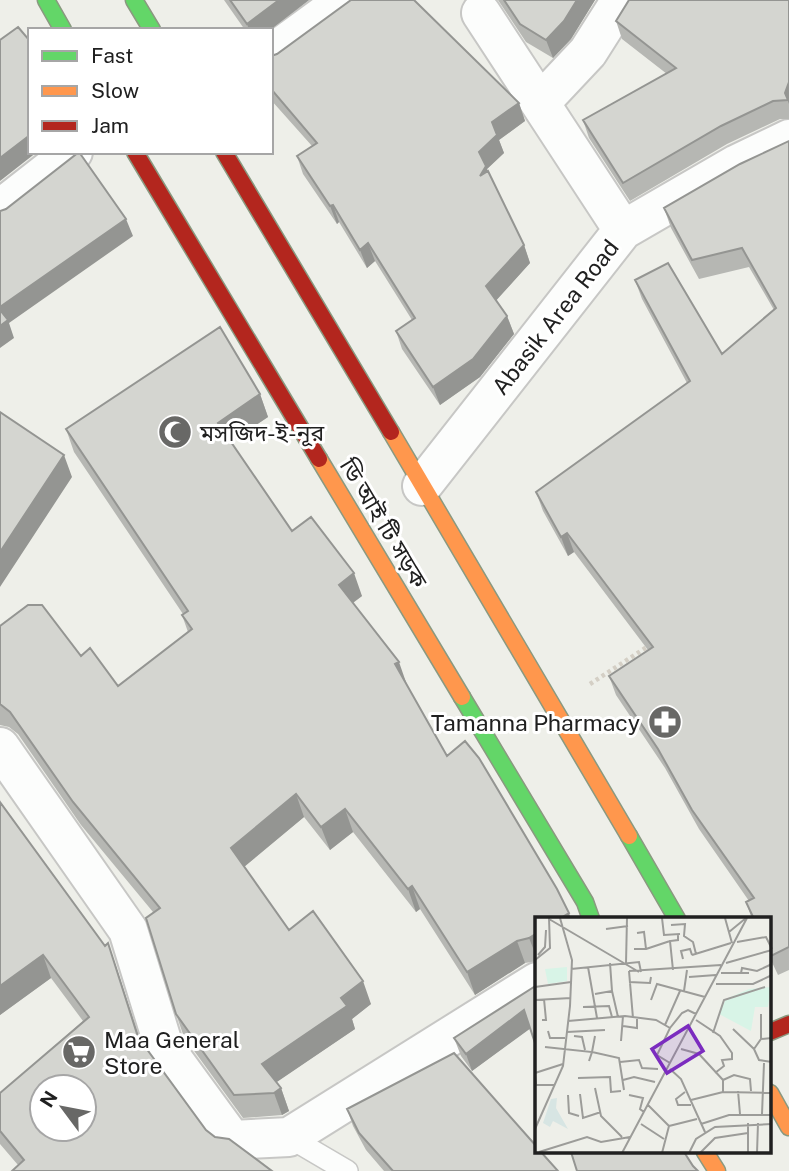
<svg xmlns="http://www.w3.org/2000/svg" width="789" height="1171" font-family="'Public Sans','Noto Sans Bengali',sans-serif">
<rect width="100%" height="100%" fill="#eeefe9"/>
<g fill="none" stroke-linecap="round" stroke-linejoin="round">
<g stroke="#c7c7c5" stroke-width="24">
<path id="lane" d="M289,1137L347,1171"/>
</g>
<g stroke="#c7c7c5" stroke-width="42">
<path id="street" d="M481,13L623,230
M271,54L345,0
M541,102L588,52L621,0
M0,209L73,152
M422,486L623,230L737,164L789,139
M0,747L128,930L164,1047L232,1140L289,1137L537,982"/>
</g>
<g stroke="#8a9980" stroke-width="19">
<path id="fast" d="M46,0L63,30
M134,0L152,30
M462,697L585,902L591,919
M629,836L677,919"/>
</g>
<g stroke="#8a9980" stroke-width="19">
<path id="slow" d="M391,432L629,836
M319,459L462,697
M770,1093L789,1127
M705,1152L717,1171"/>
</g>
<g stroke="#8a9980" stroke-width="19">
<path id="jam" d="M135,152L319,459
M224,152L391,432
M770,1032L789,1024"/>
</g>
<path stroke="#d4cfc5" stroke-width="4.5" stroke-dasharray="3.5 3.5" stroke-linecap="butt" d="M590,684L650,645"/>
<use href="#lane" stroke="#fcfdfc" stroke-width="21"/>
<use href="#street" stroke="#fcfdfc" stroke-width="38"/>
<use href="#fast" stroke="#63d668" stroke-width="16"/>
<use href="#slow" stroke="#ff974d" stroke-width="16"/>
<use href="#jam" stroke="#b3261e" stroke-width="16"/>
</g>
<path fill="#b6b7b3" d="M224,0H309L270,30H245Z
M498,0H595L571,39L553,58L526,42Z
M789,0V119H780L727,144L630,201L589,138L583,120L667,74L622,39L616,21Z
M277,54L519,103L525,121L499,140L504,153L487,169L524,245L530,263L496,300L507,316L514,334L480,377L440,405L402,349L396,331L412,320L375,261L367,268L339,222L337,224L303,174L297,156L312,146L271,100V56Z
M789,141V970L778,975L770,958V919H752L746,902L749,901L699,829L665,768L616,695L609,676L648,650L574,552L568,556L543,511L536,492L687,383L642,299L635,280L722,354L774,310L749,267L699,279L671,228L664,208Z
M260,394L268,417L231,442L292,531L362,596L353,603L407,685L537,919V961L525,963L475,995L420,909L416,912L353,832L330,850L304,817L244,867L289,930L371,1004L352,1019L355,1029L276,1082L281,1088L289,1111L282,1115L243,1118L184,1037L176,1014L153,912L81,825L18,734L9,727L0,725V626L81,656L118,686L188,632L182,615L183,614L74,452L66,429Z
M0,802L105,946L108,943L140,1039L206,1130L18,1165L0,1144V1093L83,1021L51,978L0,1015Z
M530,1028L472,1071L461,1056L454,1038Z
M347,1109L558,1171H384L366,1150L353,1126Z"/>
<path fill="#949592" d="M279,0H309L270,30H249L247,24Z
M577,0H595L571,39L553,58L546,40Z
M789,82V104L785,93Z
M519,103L525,121L499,140L504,153L487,169L492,184L480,176L479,152L492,122Z
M30,135V152H37L0,181V158Z
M333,205L339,222L337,224L330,206Z
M126,219L133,236L9,323L14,338L0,348V307Z
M368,243L375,261L367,268L360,250Z
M524,245L530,263L493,304L486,286Z
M507,316L514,334L480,377L440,405L433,387Z
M260,394L268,417L226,445L218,423Z
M64,455L72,477L0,587V552Z
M567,533L574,552L568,556L561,537Z
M354,573L362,596L347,607L339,585Z
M399,662L407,685L395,664Z
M296,794L304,817L239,871L231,848Z
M345,809L353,832L330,850L321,827Z
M412,886L420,909L416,912L408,889Z
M569,913L571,919H559Z
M537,933V958L529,938Z
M517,941L525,963L475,995L467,972Z
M108,943L116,966L146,1060L138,1037Z
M43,955L51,978L0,1015V986Z
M363,981L371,1004L352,1019L355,1029L271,1086L262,1064Z
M524,1010L531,1028L472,1071L466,1054Z
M281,1088L289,1111L282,1115L274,1093Z"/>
<path fill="#d4d5d0" stroke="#949592" stroke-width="2" fill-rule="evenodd" d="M230,0H279L247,24Z
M351,0H414L519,103L492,122L497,135L479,152L486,166L480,176L488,171L524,245L486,286L507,316L473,359L433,387L396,331L415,318L368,243L360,250L333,205L330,206L297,156L317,143L271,89V56L277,54Z
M504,0H577L564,21L546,40L520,24Z
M629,0H789V82L785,93L788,100L773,101L721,126L623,183L583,120L676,68L616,21Z
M18,27L30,41V135L0,158V40Z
M789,141V947L771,956L770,954V919H754L746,902L754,898L692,810L658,749L609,676L653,647L567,533L561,537L536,492L690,381L635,280L668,263L722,354L776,308L742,248L692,260L664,208L740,164Z
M79,152L126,219L0,307V211L6,209Z
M0,310L8,320L0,326Z
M220,327L260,394L218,423L292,531L311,517L354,573L339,585L399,662L395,664L447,756L465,741L479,758L557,889L569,913L559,919H537V933L529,938L517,941L467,972L412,886L408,889L345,809L321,827L296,794L231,848L289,930L313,911L363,981L341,998L347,1006L262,1064L281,1088L274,1093L234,1095L176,1014L146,918L160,908L73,802L10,712L0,704V626L28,605H42L81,656L90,648L118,686L192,629L182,615L188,611L66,429Z
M0,412L64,455L0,552Z
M0,802L105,946L108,943L138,1037L206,1130L215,1137L229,1139L272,1171H12L24,1160L0,1131V1093L89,1017L43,955L0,986ZM42,1087H84V1129H42Z
M537,985V1049L524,1010L466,1054L454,1038Z
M454,1053L537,1147V1152H541L558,1171H393L359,1133L347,1109Z
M571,1152H684L693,1166L698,1171H577Z"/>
<defs>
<g id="mosque-disc" transform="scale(1.75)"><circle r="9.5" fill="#686866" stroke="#fff"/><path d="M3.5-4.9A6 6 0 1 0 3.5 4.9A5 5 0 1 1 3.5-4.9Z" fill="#fff"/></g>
<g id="pharmacy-disc" transform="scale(1.75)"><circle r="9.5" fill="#686866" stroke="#fff"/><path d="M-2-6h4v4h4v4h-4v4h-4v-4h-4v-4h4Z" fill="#fff"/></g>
<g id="supermarket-disc" transform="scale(1.75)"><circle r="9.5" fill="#686866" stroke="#fff"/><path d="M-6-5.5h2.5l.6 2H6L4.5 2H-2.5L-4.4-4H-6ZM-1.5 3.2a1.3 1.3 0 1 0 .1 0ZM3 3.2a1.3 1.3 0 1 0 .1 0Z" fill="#fff"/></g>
</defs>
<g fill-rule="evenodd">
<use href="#mosque-disc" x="175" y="432"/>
<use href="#pharmacy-disc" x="665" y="722"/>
<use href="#supermarket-disc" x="79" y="1052"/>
</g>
<g text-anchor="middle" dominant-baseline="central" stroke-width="6" stroke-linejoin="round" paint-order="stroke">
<g font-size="23" fill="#202020" stroke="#fff">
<text transform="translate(555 317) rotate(-52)">Abasik Area Road</text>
<text transform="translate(384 523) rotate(59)">ডি আই টি সড়ক</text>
</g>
<g font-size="23" fill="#202020" stroke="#fff" text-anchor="start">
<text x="200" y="432">মসজিদ-ই-নূর</text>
<text x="640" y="722" text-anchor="end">Tamanna Pharmacy</text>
<text x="104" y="1039">Maa General<tspan x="104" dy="26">Store</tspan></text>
</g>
</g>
<g transform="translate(535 917)">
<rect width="236" height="236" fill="#eeefe9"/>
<path d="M22,181L21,191L33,212L18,204L15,210L8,206L16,182Z" fill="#d7e5e3"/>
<path d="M32,50V64L13,67L10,52ZM236,70L233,90H220L216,114L184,97L191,82L214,72Z" fill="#d8f4e7"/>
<path fill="none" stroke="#9c9c99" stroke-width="2" d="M127,1L129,18L145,17M190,1L197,26M14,2L104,55M136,8L150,7L149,19L158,25L161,37M71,12L93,9M194,15L211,1M202,25L231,20L237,32M99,32H111L109,15L102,16M111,32L135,24M3,38L10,30L11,13M157,38L196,26M148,42L146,34L155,32L157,38M0,43L15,31L14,1M91,46L92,1M191,46L237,33M53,50L62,101M36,52L104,45L106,55M138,53L135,24L143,23V17M94,54L186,48M94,54L98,101M186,56H214M206,56L207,51L222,54L237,47M154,60L181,58M94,65L115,66L116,60M181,67H218L237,58M0,70L36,65M77,74L83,100M149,74L152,53M60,77L77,74L75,46M0,83L36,81M116,83L122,67L170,80M48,90L74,89L77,100M226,97V122M7,103H11L9,82M161,103L185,119L197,136V142L187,143L189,149L180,156M33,104L90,99L121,103L135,111M130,108L145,74M88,109L102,111V102M198,112L219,132M13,114L15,121H30M32,115L70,113M178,116L189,83L230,70M39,119L47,120L50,133M60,119L57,135L84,141L89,173M237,121L226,122L219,132L224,143L237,145M86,124L88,99M10,130L57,135L54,144M146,132L164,137L188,163M85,145L104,143L107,151L123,152M135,146L122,138L135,111L147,96L153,93L161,97M135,152L146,162L170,215M0,156L28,147M0,157L1,168H20M43,161L75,160L76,175L86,174M88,163L99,160L120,165M60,171L66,199L87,220M203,174L205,197M150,175L141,182L143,188H156M188,175V163L199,158L215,162L216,174M45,177L48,201L66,195M33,178L34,196L44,199M94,178L108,181L105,192L109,195M156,183L188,175L237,176M113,188L134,209M227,197L229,146M106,207L129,222M166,207L194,198H237M134,209L162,202M0,212L28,149L35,89L37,43L25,1M4,235L52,220L66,225L95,220M87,236L212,1M127,236L134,209M154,236L161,222L180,210L237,207M165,236L180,221L213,216M213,236V206M222,236L223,206"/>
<path fill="#7b2cbf" fill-opacity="0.15" stroke="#7b2cbf" stroke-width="3.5" d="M153,109L168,134L132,156L117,132Z"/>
<rect width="236" height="236" fill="none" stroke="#202020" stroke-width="3.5"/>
</g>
<rect x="28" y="28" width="245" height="126" fill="#ffffff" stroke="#a6a6a6" stroke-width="2"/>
<rect x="42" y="51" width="35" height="10" fill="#63d668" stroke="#a6a6a6" stroke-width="2"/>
<text x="91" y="63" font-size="21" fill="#202020">Fast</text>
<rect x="42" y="86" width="35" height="10" fill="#ff974d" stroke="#a6a6a6" stroke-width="2"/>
<text x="91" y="98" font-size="21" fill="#202020">Slow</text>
<rect x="42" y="121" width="35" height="10" fill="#b3261e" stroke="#a6a6a6" stroke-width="2"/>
<text x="91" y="133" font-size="21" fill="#202020">Jam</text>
<g transform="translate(63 1108) rotate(302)"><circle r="33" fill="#ffffff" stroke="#a6a6a6" stroke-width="2"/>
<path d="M0-5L12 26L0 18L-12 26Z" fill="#686866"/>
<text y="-10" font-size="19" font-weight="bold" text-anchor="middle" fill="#202020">N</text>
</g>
</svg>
